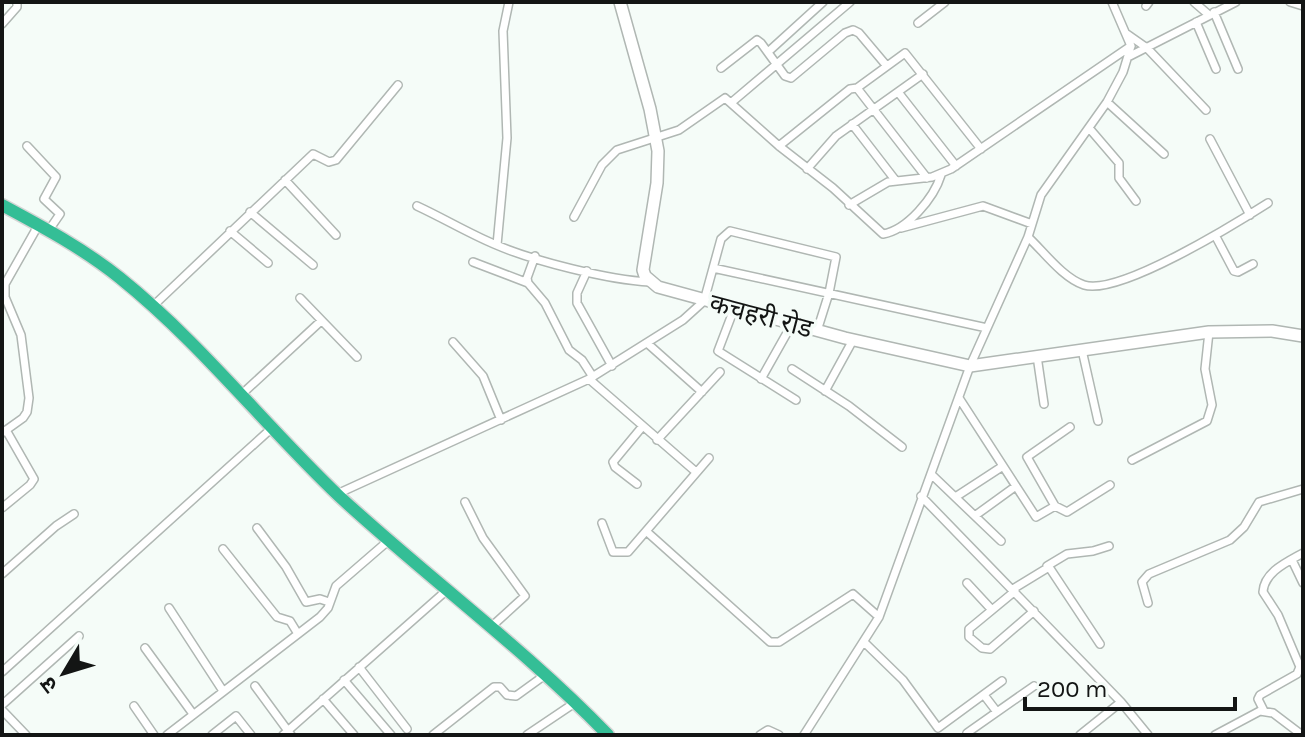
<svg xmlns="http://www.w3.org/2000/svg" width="1305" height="737" font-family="Karla,'Noto Sans Devanagari',sans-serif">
<rect width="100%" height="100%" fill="#f5fcf8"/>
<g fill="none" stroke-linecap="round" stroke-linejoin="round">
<g stroke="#b0b7b3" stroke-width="10">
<path id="minor" d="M1194,2L1209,15
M1290,2L1303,6
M1146,6L1149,2
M1214,12L1238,69
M1196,22L1216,69
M918,23L945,2
M2,24L17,7V2
M1127,34L1147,48L1206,110
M768,52L823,2
M1128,57L1236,2
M721,68L757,40L761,43L785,76L791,78L845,33L853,30L859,33L886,65
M857,88L905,53L981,149
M898,92L956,166
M732,102L850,2
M1107,102L1164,154
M852,124L896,181
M1089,128L1119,163V178L1136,201
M1210,139L1250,215
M27,146L56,177L44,199L60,214L49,230
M779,146L850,89L857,88L927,178
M807,169L836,136L923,74
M285,180L336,235
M849,205L888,182L932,177L951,169L1131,46
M417,206C443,218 468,233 494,244C533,261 609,280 650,282
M250,212L313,265
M574,217L602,165L617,150L679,130L725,98L779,146L833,188L883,234C907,230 934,198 941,175
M901,228L983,206L1032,224
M230,231L268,263
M1215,235L1234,271L1238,272L1253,264
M1028,237C1044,252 1063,278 1084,285C1119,296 1235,224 1268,203
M497,245L507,138L503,31L509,2
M535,256L527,278L528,283L545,303L569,350L582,360L593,377
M473,262L528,283
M713,268L987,328
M587,271L577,293V303L612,366
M300,298L357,357
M152,307L313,154L329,162L336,160L398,85
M734,309L718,351L796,400
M453,342L483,376L501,420
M647,343L702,392
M1082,350L1098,421
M1037,356L1044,404
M792,369L849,406L902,447
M589,379L696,472
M761,379L792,324
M825,391L853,340
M242,394L321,321
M959,398L1036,517L1055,506
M1070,427L1027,457L1055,506L1067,512L1110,485
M2,433L23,418L27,412L29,398L21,335L5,297V284L39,224
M657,440L720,372
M1132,460L1207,421L1212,405L1205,369L1209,332
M931,474L1001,541
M637,484L615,467L613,462L642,427
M337,494L589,379L683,320L704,301L721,239L730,231L836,257L829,293L817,331
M921,496L1121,702L1148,735
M957,496L1003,466
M465,502L483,538L525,596L491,627
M2,508L30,485L34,479L6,430
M976,515L1016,486
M602,523L613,552H628L709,458
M257,528L286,567L306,602L320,599L329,602
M646,531L770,642H779L853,594L879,617
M223,549L277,617L290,621L298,634
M1292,560L1303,583
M1047,566L1067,554L1093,551L1109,546
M2,574L56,526L74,514
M967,583L992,610
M1013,589L1049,567L1100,644
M1015,591L969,629V637L982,648L990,649L1034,611
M1148,603L1142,582L1149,574L1230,540L1244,527L1259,502L1303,489
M169,608L223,691
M864,642L903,680L938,728L1002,681
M145,648L193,714
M359,667L407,729
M2,672L273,427
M344,680L391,735
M255,686L291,735
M984,695L997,712
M323,699L354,735
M2,705L79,636
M134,706L154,735
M2,710L26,735
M1264,711L1258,699L1260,695L1297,674L1300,667L1278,615L1263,592C1264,572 1287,562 1303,553
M967,733L1034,686
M167,735L320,617L328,608L336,586L388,541
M212,735L236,716L251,735
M283,735L447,590
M433,735L494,687H500L507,695L516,696L545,675
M527,735L576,702
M760,735L768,730L779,735
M804,735L879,617L970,366L1028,237L1041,195L1107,102L1123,72L1131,46L1112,2
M1080,735L1121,702
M1215,735L1260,711L1273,713L1302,735"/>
</g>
<g stroke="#b0b7b3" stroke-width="14">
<path id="secondary" d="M620,2L650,109L658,151L657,183L643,270L645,276L658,287L845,338L970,366L1209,332L1272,331L1303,336"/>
</g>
<g stroke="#d5d5d5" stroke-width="15">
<path id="trunk" d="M2,205C43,227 84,249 120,278C201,343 265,426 340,497C428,578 525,649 608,735"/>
</g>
<use href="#minor" stroke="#fff" stroke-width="7"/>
<use href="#secondary" stroke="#fff" stroke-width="11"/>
<use href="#trunk" stroke="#34be96" stroke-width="12"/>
</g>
<g text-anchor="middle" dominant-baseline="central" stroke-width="7" stroke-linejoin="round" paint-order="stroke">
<g font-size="26" fill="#131514" stroke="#f5fcf8">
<text transform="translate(761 316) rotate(15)">कचहरी रोड</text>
</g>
</g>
<rect width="1305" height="737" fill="none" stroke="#131514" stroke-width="8"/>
<g transform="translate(64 673) rotate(232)" stroke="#f5fcf8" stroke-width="6" paint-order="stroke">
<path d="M0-6L14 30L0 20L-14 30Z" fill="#131514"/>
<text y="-12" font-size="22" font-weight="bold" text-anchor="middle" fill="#131514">उ</text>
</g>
<path d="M1025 697v12h210v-12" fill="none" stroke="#131514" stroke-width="4"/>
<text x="1037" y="697" font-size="24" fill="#131514" stroke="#f5fcf8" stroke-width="6" paint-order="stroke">200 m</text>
</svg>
